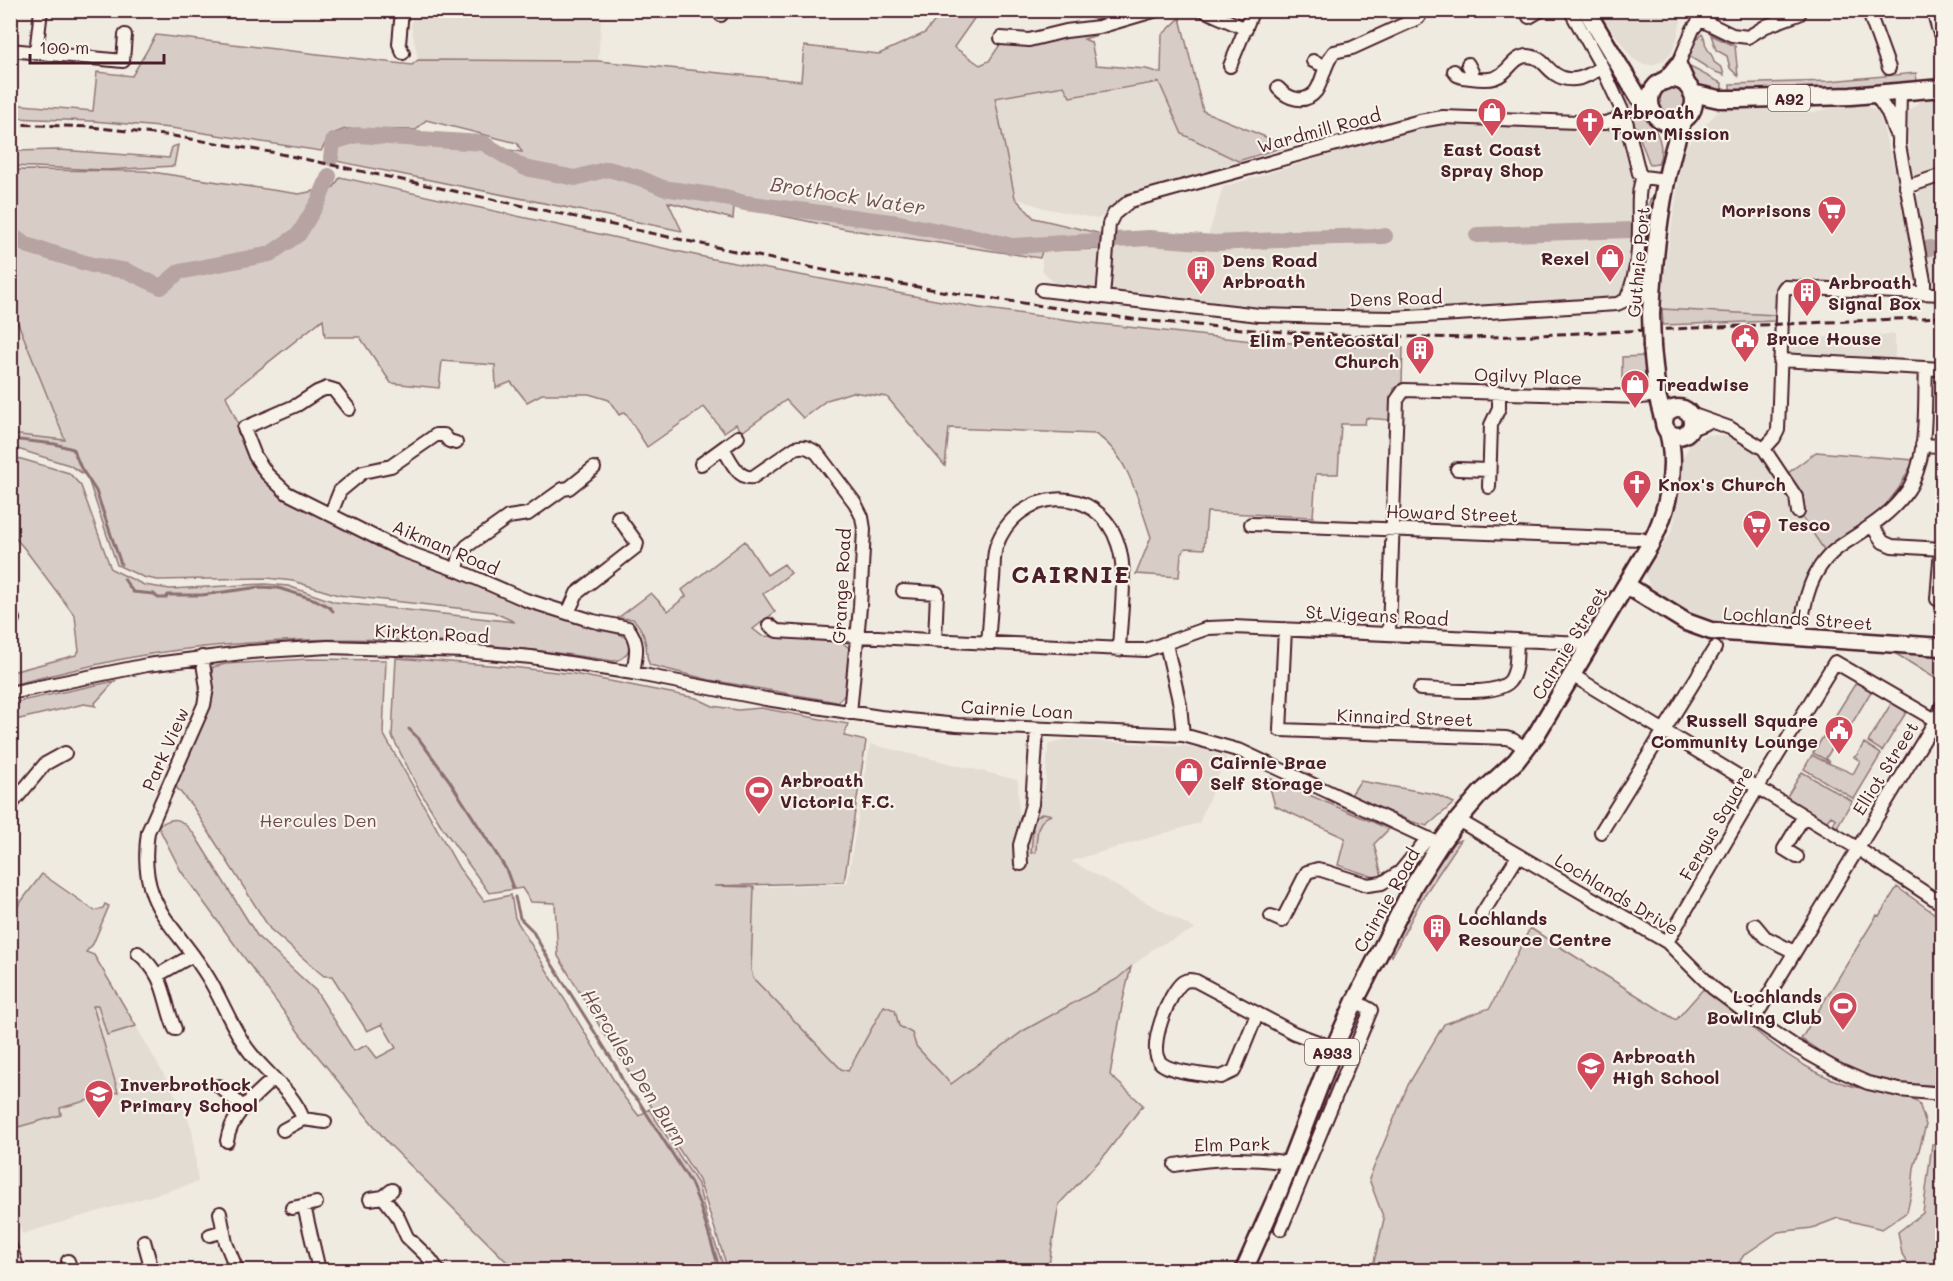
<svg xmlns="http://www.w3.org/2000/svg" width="1953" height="1281" font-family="Mali,sans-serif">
<rect width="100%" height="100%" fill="#f0ebe0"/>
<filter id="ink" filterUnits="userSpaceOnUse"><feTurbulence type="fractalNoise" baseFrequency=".0167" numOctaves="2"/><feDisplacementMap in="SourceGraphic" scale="12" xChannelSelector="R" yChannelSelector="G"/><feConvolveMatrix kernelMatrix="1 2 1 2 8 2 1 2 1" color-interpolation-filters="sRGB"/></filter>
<g filter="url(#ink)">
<path fill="#e3dcd2" d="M413,11H602L598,61L418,60L411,25Z
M1598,11H1662V13L1682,16L1677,39L1671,53L1663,61L1652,65L1642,64L1633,59Z
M1160,82L1182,134L1238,161L1141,192L1098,219L1044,208L1015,198L995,98L1065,86L1070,97Z
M1942,97V311L1934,312L1926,256L1933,255L1932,243L1922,242L1916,198L1922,189L1920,178L1915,175L1911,169L1906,112L1924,99Z
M1850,104L1866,105L1879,113L1907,212L1919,276L1917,286L1910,292L1778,283L1776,315L1662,309L1663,283L1682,158L1688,144L1717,112L1730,107L1763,108L1784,112H1814Z
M1443,124L1624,129L1636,191L1634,265L1625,296L1617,301L1384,313L1285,311L1181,301L1057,287L1042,270V251L1157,243L1196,247L1205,246L1223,187L1410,130Z
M18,323L65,440L11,434V326Z
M1895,334V364L1790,357L1791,339Z
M1707,434L1732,437L1757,453L1774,467L1791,495L1792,516L1802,517L1825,551L1810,570L1802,587L1794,621L1787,626L1717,621L1687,611L1652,591L1645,574L1673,529L1678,498L1680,463L1692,441Z
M1065,739L1197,747L1226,757L1199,823L1071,861L1195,929L1154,948L1117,979L1023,1031L951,1084L916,1046L912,1033L899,1026L848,1071L841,1069L753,978L751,970L754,887L847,884L870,744L1018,780L1019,818L1045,789L1048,745Z
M97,1005L107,1035L136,1026L184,1110L192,1129L198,1182L22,1234L11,1200V1030Z"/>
<path fill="#d8cdc6" stroke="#917678" stroke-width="1.5" d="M980,10L954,47L980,65L989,61L1001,43L1012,44L1017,46L1080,35L1104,33L1084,39L1091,42L1096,65L1146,69L1161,73L1162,35L1180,18L1203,111L1287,146L1238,161L1182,134L1159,82L1070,97L1064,86L995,98L1015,198L1034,218L1098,233V249L1042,251L1040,258L845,229L734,206L733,219L668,202L682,231L336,161L338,145L359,139L482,146L522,152L517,143L426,120L416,130L345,129L330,135L321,151L171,128L93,121L11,118V104L93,111L97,72L132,76L156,35L412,65L418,60L598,61L801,81L804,46L879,54L925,33L943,11Z
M1574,11H1579L1616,78L1617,83C1634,103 1672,134 1658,164L1650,165L1633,120Z
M1702,34C1706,38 1704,41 1706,46C1709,53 1713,54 1714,62L1722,68L1724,75L1713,71L1690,57L1693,44Z
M1711,35L1735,46L1738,76L1730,68L1727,56L1716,50Z
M1684,65C1698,69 1708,78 1722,83V91C1694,86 1695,91 1684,65Z
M1916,73L1917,83L1831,89L1730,93V84L1830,81Z
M1657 101a15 15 0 1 1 30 0a15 15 0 1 1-30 0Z
M178,145L174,166L106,170L11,166V151L60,150L169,158L172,147Z
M11,170L145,171L299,194L334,187L340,177L713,259L979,308L1092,323L1252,341L1403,348L1402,383L1394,389L1390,420L1366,418L1365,424H1341L1338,474H1316L1313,517L1207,512L1204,549L1186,548L1181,554L1179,577L1136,574L1151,537C1139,503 1128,453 1095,434L949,428L945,466L887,397L852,392L827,400L803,418L786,400L742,432L736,424L724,432L704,407L647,447L625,412L619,415L609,400L589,394H542L527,402L511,382L496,388L495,365L442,361L439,388L391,383L360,337H325L323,319L226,396L251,453L276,487L535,607L576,622L598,626V630C605,631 617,632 623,636C636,645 626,660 613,661C462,637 308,631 157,653C107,660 59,674 11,685V673L12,672L76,655L79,651L75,616L24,548L11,533V456L69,473L81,486L111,569L144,585L170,589L265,584L288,586L335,602L515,622L493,612L338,595L293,581L267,578L157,580L143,577L117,565L87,476L69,465L11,447V434L65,440L18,323L11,326Z
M1653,198L1643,312H1634L1643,253L1647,210L1650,200Z
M1662,309L1776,315L1775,321L1663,325Z
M1645,356L1648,380L1646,388L1640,392L1622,391V357Z
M1816,452L1914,460L1899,488L1886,505L1868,520L1843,535L1825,551L1802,517L1803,501L1801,491L1788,473Z
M745,541L767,575L784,564L791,573L763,594L775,612L753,629L762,636L829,639L839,640L849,648L845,695L837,702L710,680L650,665C645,657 648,650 645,641C644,633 639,625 633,619L618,618L651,593L668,611L686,596L682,590Z
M1893,652L1936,656L1942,665L1941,682Z
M396,658L502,666L574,674L696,698L713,706L738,710L761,708L848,724L844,736L866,741L844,882L714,886L754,887L751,970L753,978L841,1069L848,1071L884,1006L895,1010L899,1026L912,1033L916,1046L951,1084L1023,1031L1117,979L1131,967L1123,1000L1110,1075L1143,1105L1104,1156L1059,1204L1049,1264L1033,1270H728L699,1180L602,1030L558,956L555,903L531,902L522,888L489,893L442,827L418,788L392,736Z
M308,659L386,660L383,733L459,868L484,901L511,895L515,918L624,1097L639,1116L649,1109L698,1184L707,1221L725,1270H515L388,1143L300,1034L181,871L158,826C176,814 181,819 194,834L258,937L316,991L354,1051L367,1045L377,1058L396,1048L382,1024L367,1031L332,976H324L319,972L270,929L193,807L176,787L178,778L211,701C213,689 210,678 213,667L226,664Z
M115,681L95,703L96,706L84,704L11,721V703Z
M1857,681L1872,690L1848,730L1832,721Z
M1892,702L1907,711L1882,751L1868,742Z
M1831,724L1848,734L1845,739L1842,738L1837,747L1834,745L1826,758L1830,762L1813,753Z
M1864,743L1881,754L1854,799L1804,769L1812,755C1827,764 1838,766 1853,774L1860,761L1854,757L1857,755Z
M1802,772L1852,801L1837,827L1833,824L1836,819L1831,816L1826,822L1786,798Z
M1267,777L1389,829L1374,844L1383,880L1338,865L1345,838L1275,806Z
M1360,781L1435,794L1454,803L1427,826L1410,821L1351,795Z
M1043,813L1052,815C1035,819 1037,837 1036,852L1031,853L1033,829L1031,828L1035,818Z
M1461,840L1423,897L1392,956L1390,952L1428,879L1454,842Z
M42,874L95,911L103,908L105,904L109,906L93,944L86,952L94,955L136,1026L107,1035L98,1005L93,1006L118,1092L60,1108L61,1115L11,1129V915Z
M1897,887L1942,919V1086C1915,1084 1884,1084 1858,1074C1838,1066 1819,1050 1801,1039L1877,915L1879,916Z
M1530,928L1676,1020L1705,987C1746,1023 1794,1069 1849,1085C1869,1091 1891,1094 1912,1098L1919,1103L1926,1125L1914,1168L1912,1190L1907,1212L1882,1229L1838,1218L1812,1228L1778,1232L1744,1255L1734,1270H1372L1384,1219L1369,1179L1408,1085L1444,1024L1490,1008Z
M1939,1132L1942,1133V1270H1912L1902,1254L1898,1232L1923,1213L1932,1144H1935Z"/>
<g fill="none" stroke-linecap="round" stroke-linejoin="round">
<path stroke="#8b6f72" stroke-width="3" d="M10,439L55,444L73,449L81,468L96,491L121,564
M124,579L133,592L154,594L158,598H166L168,595H202L260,587L278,588L316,600L329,607L333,611
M409,729L419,739L449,780L506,869L513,888
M515,897L520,918L532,930L545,953L616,1066C622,1079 627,1092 638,1100L691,1183L699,1203L717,1261
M720,1269V1270"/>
<path stroke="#b7a4a2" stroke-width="16" d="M331,158L333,142L357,135L483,143L525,168L575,178L608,169L640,178L663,188L718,196L745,203L899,223L958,235L972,236L1012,246L1149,238L1215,243L1279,240L1291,238L1385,236
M10,234L26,245L92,265L127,271L161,287L179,272L270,254L299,234L318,202L329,176
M1477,235L1632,230
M1926,249L1930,248"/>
<g stroke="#4a1f2b" stroke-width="16">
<path id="minor" d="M402,10L399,44L403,53
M1203,10L1246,29
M1570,10L1602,67L1625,117L1639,173L1643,177L1667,180
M1868,10L1889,68
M1933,10L1939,31
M721,15V10
M1529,17L1541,10
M1699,19L1732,35L1748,37L1766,26L1799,14
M1001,38L1029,40L1066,31L1099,27L1157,10
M10,50L123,61L125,35
M36,53L41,10
M1313,61L1325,66
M1468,64L1472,72V78
M1678,65L1693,29L1708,10
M1230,66L1253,10
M1454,71L1457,75L1462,77C1472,78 1485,81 1494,78C1509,74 1512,56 1528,56C1542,57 1545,67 1555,74C1571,85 1587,77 1602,67
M1278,88C1288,99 1305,105 1316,91C1323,81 1324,64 1334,52L1352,48L1418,18L1423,10
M1900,92L1899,145L1924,281V294
M1876,95L1888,113L1895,132
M1906,187L1942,175
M1042,290L1259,315L1331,317L1393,318L1617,304L1626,300C1637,277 1639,250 1639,225C1639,209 1637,192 1643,177
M1103,297L1109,224L1114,214L1130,201L1420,121L1443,117L1605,123L1625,117
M1780,360L1942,369
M349,409L334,390L327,388L317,392L297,405L244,428L255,456L267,474L287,493L401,550L457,570L526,600L593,621L628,628C640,644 636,654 633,673
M1688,413L1730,428L1764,449L1796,497L1798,512
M1691,429L1709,422
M1922,445L1942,446
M723,448C730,459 738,480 753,477L795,448C805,445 809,448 817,453L855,503L862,517L864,529L860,607L850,713
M1764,449L1774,438L1778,430L1783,290L1785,287L1942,294
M701,464L738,437
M1457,469L1489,470
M1489,487L1491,425L1499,408V393
M331,513L340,491L363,472L391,466L436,435H444L449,441L456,443
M1251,524L1641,539L1651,543
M1872,526L1883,542L1892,546L1942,549
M457,570L460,555L467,546L508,517L528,514L563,489L569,488L594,468
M903,591L937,593L935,640
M1937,599L1941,549
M568,613L577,593L636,547L637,543L618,517
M10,620L13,619
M769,625L777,631L945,641
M1285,629L1280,730L1506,738L1513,740L1526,749
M1389,633L1397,400L1404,390L1641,397L1657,395
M1800,638C1803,603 1810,566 1842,545C1866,529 1891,515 1908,490C1929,458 1924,405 1926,368
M950,641L1146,650L1208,628L1233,627L1584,643L1589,645
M988,643C990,622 991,601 993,579C994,569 993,557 996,547C1016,487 1098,481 1118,544C1128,572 1120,619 1119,650
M1166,644L1180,705L1183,735
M202,657L207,688L204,705L148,832C137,908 175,922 209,979C223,1002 232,1029 249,1051C266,1074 294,1092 303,1119
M1572,675L1857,848L1942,904
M1420,689C1441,689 1493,697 1509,682C1518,672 1516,653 1517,640
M10,693L147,665L250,652L328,647L465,651L531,657L633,673L766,699L880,717L957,725L1183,735L1241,751L1440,844
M10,806L45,764L65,753
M1458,820L1667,942L1713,988L1754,1019L1793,1045L1836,1069L1868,1083L1899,1090L1942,1094
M1601,832L1715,648
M1797,857L1784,849L1804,816
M1021,864L1020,845L1032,804L1037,729
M1482,914L1518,856
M1271,916L1282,921L1307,872L1318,869L1368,885L1382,883L1400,872L1428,838
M1755,925L1765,937L1794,952
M1667,942L1755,792L1835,662L1942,724
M138,953C167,978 162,997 175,1029
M158,975L193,955
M1257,1014L1234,1071L1221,1077C1207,1075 1168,1072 1160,1062C1147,1048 1169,992 1183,982C1188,979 1191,980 1196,981L1294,1033L1334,1048
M1754,1019L1936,720L1942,706
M219,1086L243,1107
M283,1130L303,1119L325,1122
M227,1141C231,1114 255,1096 273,1079
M1175,1165C1212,1158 1252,1157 1289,1163
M383,1197L397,1215L407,1237L430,1259L438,1270
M370,1199L383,1197L392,1190
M304,1206L319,1270
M292,1208L316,1203
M220,1213L226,1243L237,1270
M1281,1229L1371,1010L1355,1001
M210,1235L224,1231
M144,1241L152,1270
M10,1246L18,1270
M68,1261L71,1270"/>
</g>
<g stroke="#4a1f2b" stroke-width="21">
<path id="major" d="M1586,10L1637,95L1652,110
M1650 101a22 22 0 1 1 44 0a22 22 0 1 1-44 0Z
M1665,81L1678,65L1688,87
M1692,93L1719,99H1739L1851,96L1942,88
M1651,314C1654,251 1661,180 1683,120
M1652,347L1657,395L1664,422
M1664 422a14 14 0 1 1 28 0a14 14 0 1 1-28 0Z
M1626,585L1686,622L1711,631L1942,647
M1244,1270L1279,1191L1334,1048L1355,1001L1414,885L1440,844L1458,820L1481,793L1516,761L1536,735L1651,543C1668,510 1678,468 1668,432"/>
</g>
<use href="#minor" stroke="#f7f3e8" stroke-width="12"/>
<use href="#major" stroke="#f7f3e8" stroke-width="16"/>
<path stroke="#4a1f2b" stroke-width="3" stroke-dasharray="9 4.5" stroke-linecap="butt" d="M10,124L90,127L173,136L276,153L842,274L947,292L1139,320L1254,330L1338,335L1468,338L1942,317"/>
<g stroke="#4a1f2b" stroke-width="21" stroke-linecap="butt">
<path id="major-bridge" d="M1651,314L1652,347"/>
</g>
<use href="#major-bridge" stroke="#f7f3e8" stroke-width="16"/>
</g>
</g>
<defs>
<g id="shop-pin" transform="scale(1.5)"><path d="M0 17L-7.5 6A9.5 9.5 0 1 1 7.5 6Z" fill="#d1495b" stroke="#f7f3e8"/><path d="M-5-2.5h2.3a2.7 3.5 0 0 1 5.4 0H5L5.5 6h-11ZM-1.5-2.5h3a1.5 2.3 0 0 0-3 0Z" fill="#fff"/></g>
<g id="church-pin" transform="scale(1.5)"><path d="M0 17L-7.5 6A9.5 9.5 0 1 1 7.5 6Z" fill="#d1495b" stroke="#f7f3e8"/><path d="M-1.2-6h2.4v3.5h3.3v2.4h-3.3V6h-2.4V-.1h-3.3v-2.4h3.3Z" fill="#fff"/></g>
<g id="supermarket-pin" transform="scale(1.5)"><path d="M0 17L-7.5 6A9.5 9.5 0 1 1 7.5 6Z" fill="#d1495b" stroke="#f7f3e8"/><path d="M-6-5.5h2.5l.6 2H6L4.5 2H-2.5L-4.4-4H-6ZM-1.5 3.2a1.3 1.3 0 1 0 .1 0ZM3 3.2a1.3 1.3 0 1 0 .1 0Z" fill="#fff"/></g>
<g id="building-pin" transform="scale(1.5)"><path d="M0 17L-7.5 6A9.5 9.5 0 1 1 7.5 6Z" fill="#d1495b" stroke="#f7f3e8"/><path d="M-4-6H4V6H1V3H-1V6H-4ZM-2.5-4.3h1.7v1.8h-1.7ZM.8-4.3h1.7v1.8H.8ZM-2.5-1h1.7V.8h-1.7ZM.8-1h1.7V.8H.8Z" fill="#fff"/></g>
<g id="civic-pin" transform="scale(1.5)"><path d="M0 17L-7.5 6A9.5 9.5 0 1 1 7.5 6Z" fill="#d1495b" stroke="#f7f3e8"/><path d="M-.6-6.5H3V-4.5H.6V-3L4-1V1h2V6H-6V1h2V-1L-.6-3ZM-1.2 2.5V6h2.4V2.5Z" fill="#fff"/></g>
<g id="stadium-pin" transform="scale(1.5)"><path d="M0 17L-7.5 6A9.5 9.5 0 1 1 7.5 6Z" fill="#d1495b" stroke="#f7f3e8"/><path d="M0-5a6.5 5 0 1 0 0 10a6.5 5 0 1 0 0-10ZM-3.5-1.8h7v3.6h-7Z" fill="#fff"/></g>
<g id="school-pin" transform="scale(1.5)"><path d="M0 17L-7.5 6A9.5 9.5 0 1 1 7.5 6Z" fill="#d1495b" stroke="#f7f3e8"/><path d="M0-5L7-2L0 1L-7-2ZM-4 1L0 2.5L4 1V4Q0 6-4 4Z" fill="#fff"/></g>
</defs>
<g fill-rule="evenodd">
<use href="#shop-pin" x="1492" y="112"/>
<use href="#church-pin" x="1590" y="122"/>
<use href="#supermarket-pin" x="1832" y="210"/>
<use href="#shop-pin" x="1610" y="258"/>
<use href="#building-pin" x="1201" y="270"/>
<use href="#building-pin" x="1807" y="292"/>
<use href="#civic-pin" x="1745" y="338"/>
<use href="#building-pin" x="1420" y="350"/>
<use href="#shop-pin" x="1635" y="384"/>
<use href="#church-pin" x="1637" y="484"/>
<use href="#supermarket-pin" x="1757" y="524"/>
<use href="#civic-pin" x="1839" y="730"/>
<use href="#shop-pin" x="1189" y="772"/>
<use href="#stadium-pin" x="759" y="790"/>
<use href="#building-pin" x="1437" y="928"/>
<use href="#stadium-pin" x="1843" y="1006"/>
<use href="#school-pin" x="1591" y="1066"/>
<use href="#school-pin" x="99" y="1094"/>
</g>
<g text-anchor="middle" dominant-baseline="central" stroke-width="4.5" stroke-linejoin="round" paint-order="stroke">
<g fill="#f7f3e8" stroke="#7e5f64" stroke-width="1.5">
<rect x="1768" y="85" width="42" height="26" rx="4.5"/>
<rect x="1305" y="1039" width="54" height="26" rx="4.5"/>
</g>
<g font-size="16" font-weight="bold" fill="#4a1f2b">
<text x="1789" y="98">A92</text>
<text x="1332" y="1052">A933</text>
</g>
<g font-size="18" font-weight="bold" fill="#4a1f2b" stroke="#f7f3e8" text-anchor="start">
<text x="1611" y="112">Arbroath<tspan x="1611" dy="21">Town Mission</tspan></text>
<text x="1492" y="149" text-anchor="middle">East Coast<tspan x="1492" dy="21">Spray Shop</tspan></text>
<text x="1811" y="210" text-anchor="end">Morrisons</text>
<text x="1589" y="258" text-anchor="end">Rexel</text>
<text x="1222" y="260">Dens Road<tspan x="1222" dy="21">Arbroath</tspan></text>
<text x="1828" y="282">Arbroath<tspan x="1828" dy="21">Signal Box</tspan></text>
<text x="1766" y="338">Bruce House</text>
<text x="1399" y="340" text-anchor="end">Elim Pentecostal<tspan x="1399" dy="21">Church</tspan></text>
<text x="1656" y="384">Treadwise</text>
<text x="1658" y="484">Knox's Church</text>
<text x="1778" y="524">Tesco</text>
<text x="1818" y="720" text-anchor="end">Russell Square<tspan x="1818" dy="21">Community Lounge</tspan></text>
<text x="1210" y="762">Cairnie Brae<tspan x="1210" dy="21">Self Storage</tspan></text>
<text x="780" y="780">Arbroath<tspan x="780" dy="21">Victoria F.C.</tspan></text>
<text x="1458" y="918">Lochlands<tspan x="1458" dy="21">Resource Centre</tspan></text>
<text x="1822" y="996" text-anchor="end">Lochlands<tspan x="1822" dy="21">Bowling Club</tspan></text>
<text x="1612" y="1056">Arbroath<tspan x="1612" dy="21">High School</tspan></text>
<text x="120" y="1084">Inverbrothock<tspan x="120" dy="21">Primary School</tspan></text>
</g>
<g font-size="18" fill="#4a1f2b" stroke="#f7f3e8">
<text transform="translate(1319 130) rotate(-15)">Wardmill Road</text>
<text transform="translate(1638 262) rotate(-85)">Guthrie Port</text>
<text transform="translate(1396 298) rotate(-2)">Dens Road</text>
<text transform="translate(1528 376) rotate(2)">Ogilvy Place</text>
<text transform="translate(1452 513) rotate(2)">Howard Street</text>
<text transform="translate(446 547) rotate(23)">Aikman Road</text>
<text transform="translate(841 586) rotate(-87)">Grange Road</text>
<text transform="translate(1377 615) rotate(3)">St Vigeans Road</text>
<text transform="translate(1798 618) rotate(4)">Lochlands Street</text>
<text transform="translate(432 633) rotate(3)">Kirkton Road</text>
<text transform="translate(1569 643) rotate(-59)">Cairnie Street</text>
<text transform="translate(1017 709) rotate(3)">Cairnie Loan</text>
<text transform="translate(1405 717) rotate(2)">Kinnaird Street</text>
<text transform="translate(165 749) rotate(-66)">Park View</text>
<text transform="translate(1885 768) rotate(-58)">Elliot Street</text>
<text transform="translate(1716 823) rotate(-60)">Fergus Square</text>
<text transform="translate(1617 894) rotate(31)">Lochlands Drive</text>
<text transform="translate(1386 900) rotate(-61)">Cairnie Road</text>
<text transform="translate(1232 1144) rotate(-1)">Elm Park</text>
</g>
<g font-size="18" fill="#6e4a52" stroke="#f7f3e8">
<text x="318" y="820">Hercules Den</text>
</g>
<g font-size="20" font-style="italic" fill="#704e55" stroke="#f7f3e8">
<text transform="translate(848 195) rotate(9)">Brothock Water</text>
<text transform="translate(635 1067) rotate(58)">Hercules Den Burn</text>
</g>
<g font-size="24" font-weight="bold" letter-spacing="1.5" fill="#4a1f2b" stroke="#f7f3e8">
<text x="1071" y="573">CAIRNIE</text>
</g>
</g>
<rect width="1953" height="1281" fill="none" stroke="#f7f3e8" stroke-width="36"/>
<rect x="18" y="18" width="1917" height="1245" fill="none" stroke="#4a1f2b" stroke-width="2" filter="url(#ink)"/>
<path d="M30 54v9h134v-9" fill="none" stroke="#4a1f2b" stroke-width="3"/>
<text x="39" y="54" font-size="18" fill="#4a1f2b" stroke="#f7f3e8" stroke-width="4.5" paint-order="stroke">100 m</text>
</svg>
